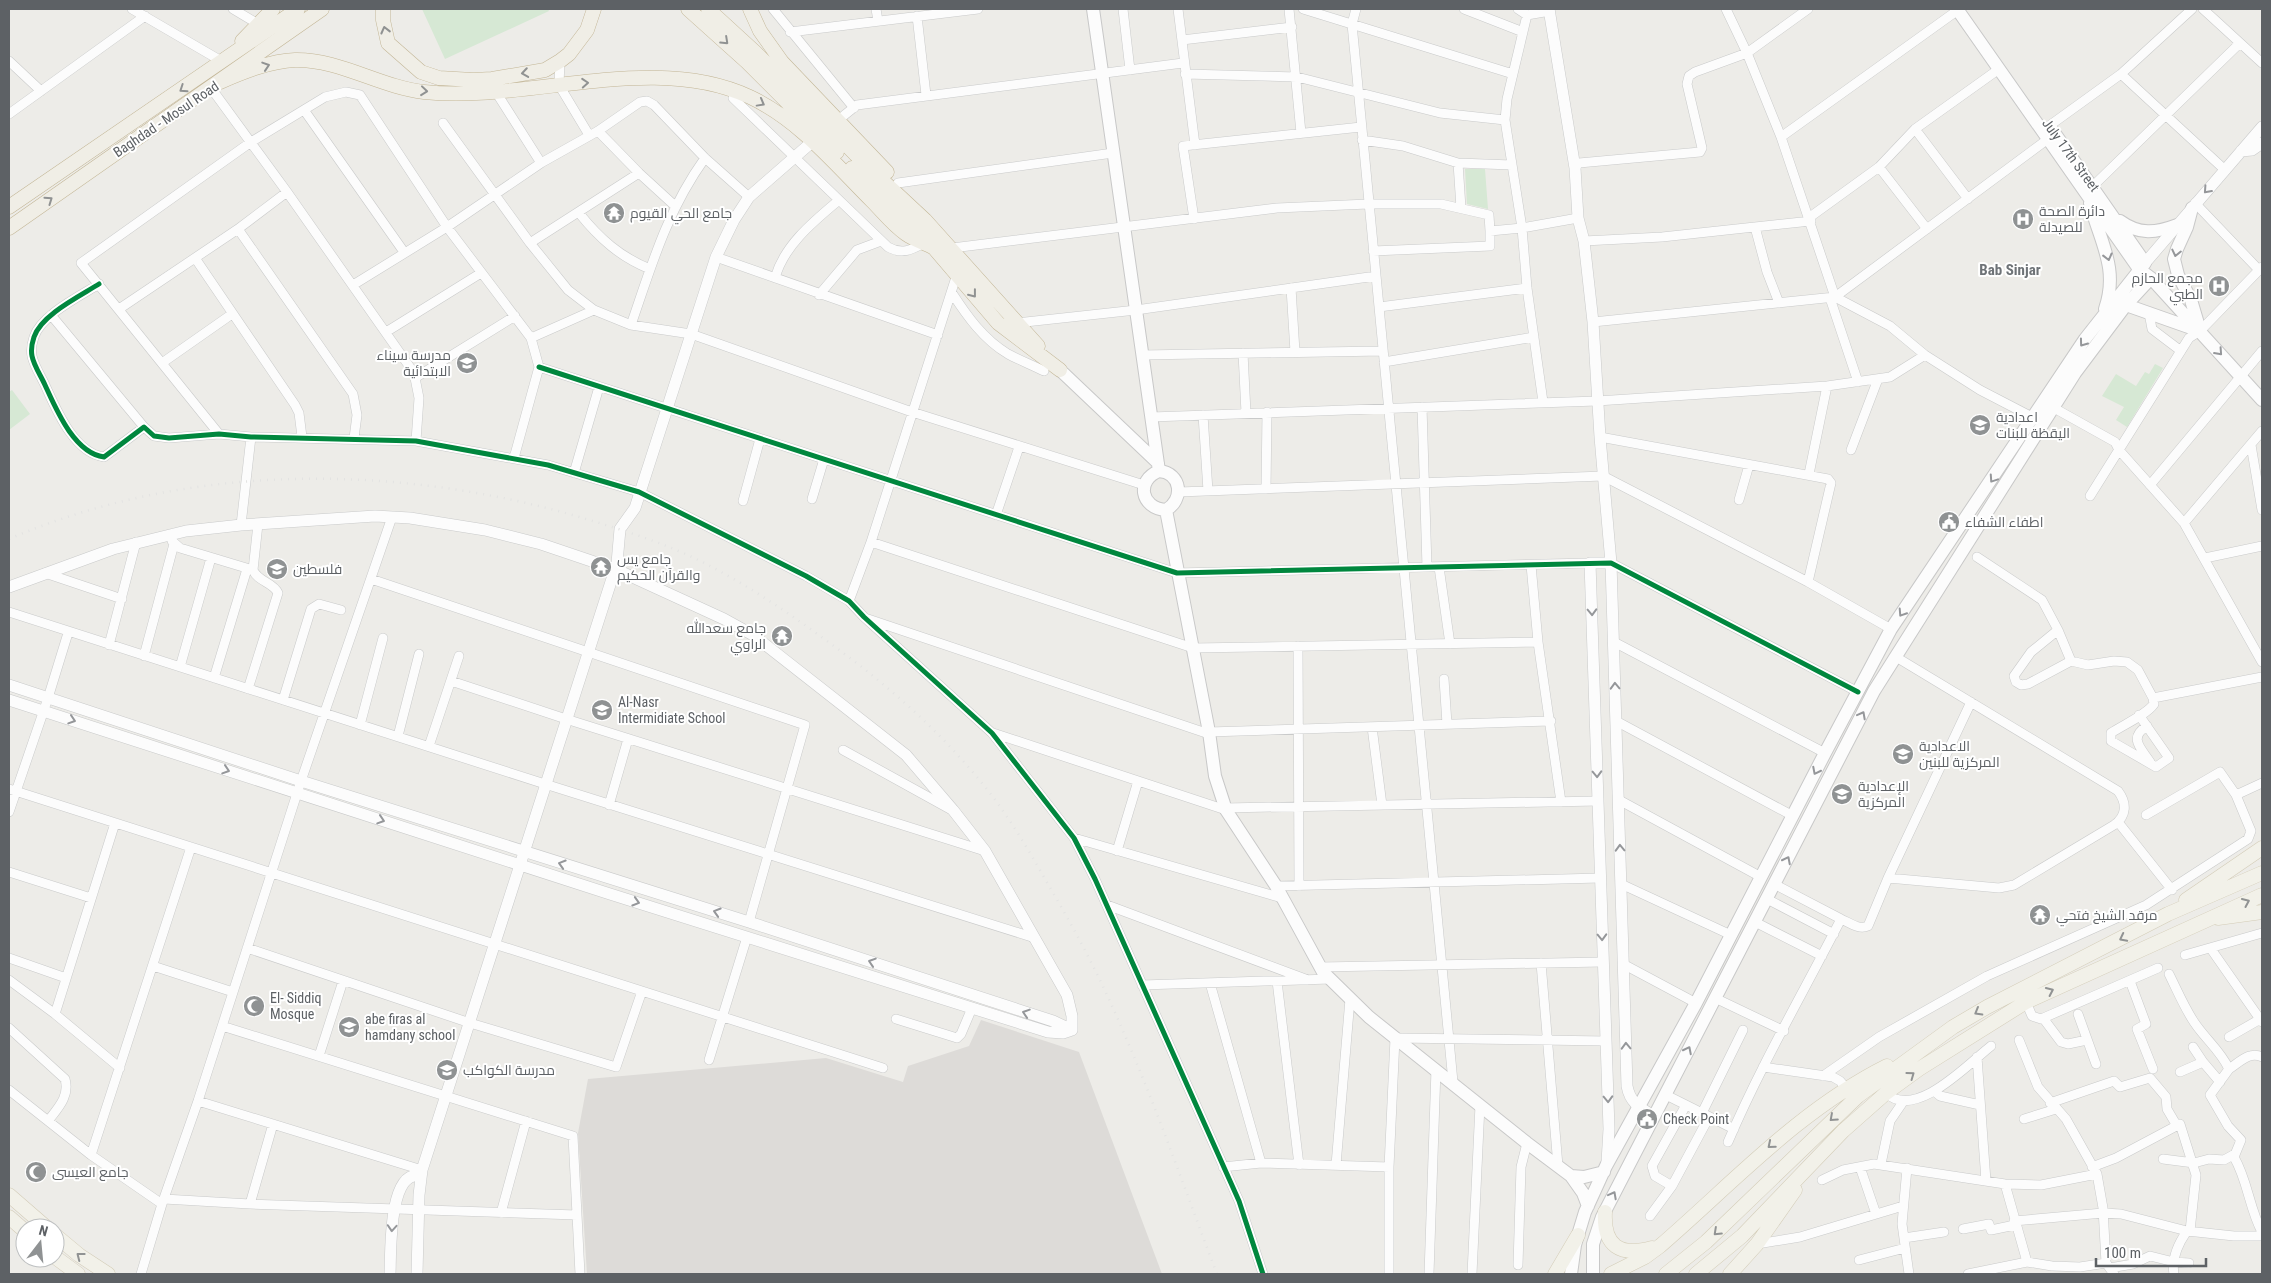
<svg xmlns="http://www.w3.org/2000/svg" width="2271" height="1283" font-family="'Roboto Condensed',Cairo,sans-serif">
<rect width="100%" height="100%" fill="#edece8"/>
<path fill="#dddbd8" d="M981,1020L1079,1052L1162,1274H587L578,1133L588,1079L826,1058L903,1082L908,1066L969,1046Z"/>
<path fill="#d6e8d4" d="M422,9H548L549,11L445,59Z
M1465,169H1485L1488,209L1467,204Z
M2155,364L2163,368L2127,427L2116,420L2124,407L2102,396L2116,374L2136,386L2145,372L2149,374Z
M12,390L30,414L9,430V392Z"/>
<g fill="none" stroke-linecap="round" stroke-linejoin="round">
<g stroke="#c9caca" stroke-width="10">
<path id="minor" d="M132,9L223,62
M233,9L258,24
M773,9L854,108
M876,9L878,21
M1123,9L1130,70
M1178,9L1195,145
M1289,9L1301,133
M1303,9L1513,74
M1356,9L1352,24L1453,1082
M1464,9L1523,32
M1518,9L1527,15
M1726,9L1747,53L1781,137L1835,297L1890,326L1925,355L1980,390L2034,418
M2203,9L2262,63
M917,16L926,95
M790,32L978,9
M1182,40L1292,27
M9,61L41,91
M560,61L559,85L589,135
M1185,74L1297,77L1440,113L1505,120
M2121,74L2225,170
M211,88L287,192L414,373L419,398L416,441
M496,92L541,163
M733,98L888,247C902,255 911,250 924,243
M304,110L404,252
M9,114L145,16
M837,121L857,105L1183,63
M443,123L530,243L568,290L594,310L631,325L691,334L912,412L1144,485
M2049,126L2121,74L2192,9
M1915,129L1968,199
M598,131L639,173L674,205
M1781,137L1958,10
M1362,140L1403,146L1458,163L1512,165
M1458,163L1461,208
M1879,167L1927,229
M1575,168L1579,163L1700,152L1702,148L1687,84L1689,76L1695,72L1747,53L1808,9
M898,183L1113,153
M2093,186L2240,43
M2195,203L2259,270
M579,213C599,238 620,257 650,269
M1810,217L1879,167L1915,129L1999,69
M1194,219L1183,146L1361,127
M1755,227L1767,272L1779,303
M238,229L353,394L357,415L354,438
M1584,241L1662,237L1811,221
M530,243L639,173
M952,248L1277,208L1368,204H1441L1489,215L1490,231L1522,228L1578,218
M1373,251L1490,246V231
M716,257L938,335
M195,258L295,405L299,413L302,437
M775,278C784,245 814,221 839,200
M99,284C80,296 41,315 34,337C32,343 31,351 32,356C34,366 41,376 45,385C56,409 74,453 104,457L144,427L154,436L169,438L219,434L251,437L416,441L548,465L639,492L806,576L849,601L864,617L992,733L1074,838L1095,879L1239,1201L1263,1274
M353,285L447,227L541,163L598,131L640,102L647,101L654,105L705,158L749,197
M1291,288L1295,352
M952,293C967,316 983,339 1008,354C1019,360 1032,365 1044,371
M819,295L857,250L881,241
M1830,298L1858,382
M1379,307L1527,288
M119,309L238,229L287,192
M2149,313L2152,329L2181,351
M51,315L144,427
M1593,322L1835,297L2048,139
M1016,323L1136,310L1376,276
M631,325C652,264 667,211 705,158
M386,332L481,273
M531,338L594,310
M1243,353L1246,413
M1142,355L1383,351
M1384,362L1534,337
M162,363L232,314
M539,367L1177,573L1590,563
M415,378L515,316
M1543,402L1527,288L1522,228L1505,120L1507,99L1527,15L1550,11
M1422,407L1427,567
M2054,408L2115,442L2119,450L2184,523L2262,662
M1203,415L1208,491
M1151,417L1597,401L1827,386L1890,377L1925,355
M219,434L81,263L251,142L325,97L346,92L360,95L447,227L531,338L539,367L514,458
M1600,437L1828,479L1831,483L1808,582
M2251,445L2262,510
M1851,450L1878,379
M574,473L599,387
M1809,474L1827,386
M2150,485L2262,351
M1266,489L1267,412
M1179,492L1603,476L1808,582L1891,629
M2090,496L2189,338L2200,331L2262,267
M812,499L824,459
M1739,500L1749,465
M743,501L760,439
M996,515L1019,447
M2184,523L2262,431
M241,525L251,437
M172,541L180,548L253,570
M871,542L1193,648L1538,642
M1977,557L2042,600L2058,630L2071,661L2088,665L2114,661L2127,662L2138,670L2153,698L2262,677
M2205,558L2262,546
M1611,563L1858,692
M1531,565L1538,642L1561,802
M1439,567L1450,644
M45,573L122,599
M371,579L805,725L749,922
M849,601L871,542L957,274
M9,612L545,784L1035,938
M868,619L1209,734
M2058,630L2031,652L2014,676L2016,682L2021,685L2028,684L2071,661
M1614,642L1825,753
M109,645L136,542
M1298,646L1299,886
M144,656L174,544
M180,667L211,558
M214,678L247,569
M1444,679L1447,724
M451,681L566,719L985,851
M248,689L278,593C273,582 258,582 253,570L258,524
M283,700L311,609L319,604L341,610
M2139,715L2169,758L2156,767L2111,741V733C2123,725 2146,715 2154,704L2153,698
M1616,721L1793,816
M360,725L383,638
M2147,726C2128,738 2141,748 2150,762
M1372,727L1382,805
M1209,732L1551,721
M993,733L1226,810
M398,736L419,654
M429,746L459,656
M843,750L950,809
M9,789L883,1068
M2236,795L2262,783
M1619,800L1761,877
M609,805L628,739
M1225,808L1598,801
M9,812L48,698L68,633
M2118,822L2172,890
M1074,838L1282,898
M1117,851L1138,781
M9,872L91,898
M1888,878L1999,888L2014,885L2114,825C2127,816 2127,803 2118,791L1896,657
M1621,884L1731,935
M1276,886L1600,878
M1767,899L1834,934
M1107,905L1308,980
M1841,919C1850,923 1859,930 1868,926L1888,878L1971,702
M1755,922L1822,956
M247,948L470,1023L616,1067L642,991
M2211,949L2262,1022
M2185,955L2262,933
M9,958L66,978
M1541,963L1558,1166
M1623,964L1696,1003
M153,966L233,992
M1320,967L1603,962
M9,980L55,1014L120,1068
M1277,981L1299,1165
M2130,981L2146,1024L2137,1029L2153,1069
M1210,983L1261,1163
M1142,985L1330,979
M1715,998L1784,1031
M2026,1002L2032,1016L2041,1019L2158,968
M55,1014L115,823
M2078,1014L2096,1064
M2043,1018L2061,1042L2068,1044L2087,1040
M896,1019L957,1038L961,1034L972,1008
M222,1026L573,1136L580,1274
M9,1028L65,1079C70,1096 58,1108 48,1121
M2229,1037L2262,1018
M2019,1040L2038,1087L2066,1119L2097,1174L2103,1208L2106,1263L2114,1274
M319,1056L343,981
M1977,1057L1986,1181
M709,1060L747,937
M2203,1062L2220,1082
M1763,1067L1833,1077L1840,1081L1850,1093
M2229,1069C2240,1062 2249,1051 2262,1057
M2180,1072L2203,1062L2193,1047
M1823,1076L1879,1037L1987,976L2146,905L2248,839L2251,831L2236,795L2220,772L2146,815
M9,1090L91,1155
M1934,1091L1940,1096L1980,1105
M1886,1093C1915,1121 1968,1064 1991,1046
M1666,1095L1734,1129
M198,1101L422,1170
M2050,1103L2114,1081L2120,1087L2150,1078L2166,1097L2167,1109L2177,1126
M1702,1113L1743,1030
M2024,1119L2056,1109
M1728,1142C1761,1065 1803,993 1841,919L1774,884
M2234,1157C2248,1181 2249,1208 2262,1232
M2163,1159L2194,1163L2209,1159L2224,1160L2233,1155L2234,1157L2241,1140L2228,1126L2210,1095L2229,1069C2220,1050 2206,1040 2194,1022C2184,1007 2177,990 2169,974
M1881,1164L1890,1121L1903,1102
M1336,1165L1350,999
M1223,1167L1261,1163L1389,1167
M1860,1167L1876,1214
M2092,1167L2116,1158L2180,1124L2196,1175L2190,1231
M1907,1168L1902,1224L1909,1274
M1822,1180L1843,1170L1874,1164L2005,1184L2041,1185L2097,1174
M2005,1184L2027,1262
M1672,1186L1655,1176L1652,1166L1686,1105
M164,1199L250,1204L577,1215
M162,1204L91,1155L191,847
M250,1204L273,1124
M501,1213L526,1121
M1650,1216L1672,1186L1709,1117
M2014,1221L2103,1213L2121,1214L2187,1231L2234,1236H2262
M1963,1229L1989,1224L1991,1230L2015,1225
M1904,1238L1944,1232
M1757,1244L1800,1237L1903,1206
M1859,1260L1905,1248
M1518,1265L1521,1167L1527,1143
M2110,1268L2133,1264L2150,1256L2174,1262L2189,1263
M141,1274L162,1204L198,1101L301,781L392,517
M1389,1274V1167L1395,1038L1606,1041
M1429,1274L1436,1069
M1472,1274L1480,1105
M1968,1274L2027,1262L2052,1266L2080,1267L2106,1263
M2174,1274C2171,1258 2178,1244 2187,1231"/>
</g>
<g stroke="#c9caca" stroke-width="12">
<path id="tertiary" d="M1549,9L1575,168L1578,218L1584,241L1593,322L1600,437L1611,563L1627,1086C1630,1103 1640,1108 1654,1116
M2241,151L2252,150L2262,143
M2145,263L2262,127
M9,587L113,549L186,531L241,525L375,516L410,518L485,530L541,544L615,569L724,619L753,635L906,755L953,810L985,851L1067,995L1072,1016V1030
M9,685L301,781L749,922L1053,1021L1072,1030
M9,700L610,894L1048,1032L1063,1033L1072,1030
M1607,1162L1609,1129L1590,563H1611
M390,1274C391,1255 388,1169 420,1176
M417,1274L419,1195L422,1170L617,563L620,529L635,508L716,257L734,220L749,197L812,142"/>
</g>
<g stroke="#c8c8c8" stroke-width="14">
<path id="secondary" d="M1093,9L1159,471
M1957,9L2139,269L2151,278L2262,400
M2051,128L2143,260
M2090,203C2100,242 2119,268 2105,309
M2192,208L2187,227L2177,249L2174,259L2178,275L2191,300L2199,327
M2120,221C2139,235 2156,233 2177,225
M2126,305L2197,330
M1060,370L1158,463
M1159,471C1182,473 1184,500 1166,510C1140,508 1136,480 1159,471Z
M1166,510L1209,732L1215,776L1226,810L1276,886L1323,972L1369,1017L1527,1143L1571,1176L1583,1193L1588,1206
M1571,1176L1584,1177L1604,1172
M1571,1274L1575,1245L1585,1212L1606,1166L1696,1003L1825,753L1891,629L2085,339L2145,263
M1593,1274V1244L1602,1217L1874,691L2075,373L2126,305L2151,278"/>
</g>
<g stroke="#d3ccb7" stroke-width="15">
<path id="primary" d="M2186,900L2262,848
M2218,918L2262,912
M9,1195L47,1228
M1605,1212C1603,1246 1620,1257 1652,1248
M9,1217L25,1231
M55,1235L79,1255L108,1274
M55,1257L78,1274
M1555,1274L1578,1235
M1611,1274L1645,1257L1660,1246C1733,1183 1799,1110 1887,1066
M1666,1274L1706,1242L1858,1096L1953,1027L1987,1007L2168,914L2262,873
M1696,1274L1742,1236L1843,1131L1886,1093L1919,1069L2026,1002L2262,895
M1730,1274L1757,1244L1795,1190"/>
</g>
<g stroke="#c3b696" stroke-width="15">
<path id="trunk" d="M383,9V20L388,43L421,72L439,78L473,80L492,79L545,70L560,61L569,54L587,30L594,9
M688,9L747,62L837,152
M708,9L756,53L866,165L925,220L1038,346
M750,9L760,31L782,62L887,172
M242,41L273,9
M220,82C243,72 270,61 295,60C339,59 380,87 424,92C528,103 653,51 750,97C799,120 835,164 872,201C883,212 893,225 906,234C914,240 925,243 934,248
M852,168L934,248L998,323L1060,370
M9,207L298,9
M9,228L322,9"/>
</g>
<use href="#minor" stroke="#fcfcfc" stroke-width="9"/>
<use href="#tertiary" stroke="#fcfcfc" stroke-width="11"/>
<use href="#secondary" stroke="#fcfcfc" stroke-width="12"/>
<use href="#primary" stroke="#f2f1e9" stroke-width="14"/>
<use href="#trunk" stroke="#f0eee6" stroke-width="14"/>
<path stroke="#e3e3e2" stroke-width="2.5" stroke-dasharray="1 6" stroke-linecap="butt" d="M9,539C188,462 397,463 583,518C619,529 655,540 690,556C749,584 802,622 854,661C906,701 953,745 993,797C1014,825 1032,856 1049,886C1077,933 1102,981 1123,1031C1158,1111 1186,1193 1217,1274"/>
<g stroke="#fff" stroke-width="8">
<path id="cycleway" d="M99,284C80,296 41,315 34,337C32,343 31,351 32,356C34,366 41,376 45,385C56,409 74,453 104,457L144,427L154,436L169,438L219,434L251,437L416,441L548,465L639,492L806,576L849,601L864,617L992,733L1074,838L1095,879L1239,1201L1263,1274
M539,367L1177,573L1611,563L1858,692"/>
</g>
<use href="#cycleway" stroke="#00873e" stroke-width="5"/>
</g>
<defs><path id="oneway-chevron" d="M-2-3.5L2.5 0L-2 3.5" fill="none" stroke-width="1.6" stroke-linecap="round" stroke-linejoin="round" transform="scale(1.25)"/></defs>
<g stroke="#909292">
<use href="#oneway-chevron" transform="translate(385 30) rotate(-104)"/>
<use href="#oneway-chevron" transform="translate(725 41) rotate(43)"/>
<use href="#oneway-chevron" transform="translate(266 66) rotate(-18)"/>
<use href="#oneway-chevron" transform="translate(525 73) rotate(171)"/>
<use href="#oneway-chevron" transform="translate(585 83) rotate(-4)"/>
<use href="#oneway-chevron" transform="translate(183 89) rotate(146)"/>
<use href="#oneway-chevron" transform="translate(424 91) rotate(6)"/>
<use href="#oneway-chevron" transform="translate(761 103) rotate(29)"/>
<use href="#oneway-chevron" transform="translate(49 200) rotate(-35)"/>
<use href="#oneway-chevron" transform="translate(973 294) rotate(52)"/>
</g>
<g stroke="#95979a">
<use href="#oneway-chevron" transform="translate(2207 190) rotate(132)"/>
<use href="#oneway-chevron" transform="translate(2176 253) rotate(103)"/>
<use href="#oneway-chevron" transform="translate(2108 257) rotate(76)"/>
<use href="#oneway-chevron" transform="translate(2083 343) rotate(126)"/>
<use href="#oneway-chevron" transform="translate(2219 352) rotate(48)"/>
<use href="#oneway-chevron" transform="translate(1993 479) rotate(124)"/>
<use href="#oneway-chevron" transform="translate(1592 612) rotate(88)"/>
<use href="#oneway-chevron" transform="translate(1902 613) rotate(123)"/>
<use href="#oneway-chevron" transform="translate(1615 686) rotate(-92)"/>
<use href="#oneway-chevron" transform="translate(1862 715) rotate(-62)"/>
<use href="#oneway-chevron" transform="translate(72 720) rotate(18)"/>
<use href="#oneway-chevron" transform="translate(226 770) rotate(18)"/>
<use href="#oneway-chevron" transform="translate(1816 771) rotate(117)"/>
<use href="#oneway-chevron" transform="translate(1597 774) rotate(88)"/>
<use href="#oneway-chevron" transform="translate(381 820) rotate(18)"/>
<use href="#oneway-chevron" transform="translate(1620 848) rotate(-92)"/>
<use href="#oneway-chevron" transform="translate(1787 860) rotate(-63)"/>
<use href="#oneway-chevron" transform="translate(562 864) rotate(-163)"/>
<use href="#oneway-chevron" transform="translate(636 902) rotate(17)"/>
<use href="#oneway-chevron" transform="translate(717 912) rotate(-163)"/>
<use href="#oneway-chevron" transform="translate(1602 937) rotate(88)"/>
<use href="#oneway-chevron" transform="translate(872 962) rotate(-162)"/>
<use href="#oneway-chevron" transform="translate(1026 1013) rotate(-162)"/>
<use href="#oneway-chevron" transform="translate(1626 1046) rotate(-92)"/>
<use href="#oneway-chevron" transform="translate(1688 1050) rotate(-63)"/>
<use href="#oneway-chevron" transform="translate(1608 1099) rotate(88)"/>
<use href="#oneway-chevron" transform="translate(1613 1195) rotate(-62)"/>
<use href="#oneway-chevron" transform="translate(392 1228) rotate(94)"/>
</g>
<g stroke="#919393">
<use href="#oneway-chevron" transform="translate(2246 902) rotate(-24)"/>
<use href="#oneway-chevron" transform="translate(2123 938) rotate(153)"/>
<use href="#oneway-chevron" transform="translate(2050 991) rotate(-25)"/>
<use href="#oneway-chevron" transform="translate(1978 1012) rotate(150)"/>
<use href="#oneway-chevron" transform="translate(1911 1075) rotate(-36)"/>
<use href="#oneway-chevron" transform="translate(1833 1118) rotate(138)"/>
<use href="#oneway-chevron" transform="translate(1771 1145) rotate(140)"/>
<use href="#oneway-chevron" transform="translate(1717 1232) rotate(137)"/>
<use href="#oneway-chevron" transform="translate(80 1256) rotate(-142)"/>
</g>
<defs>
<g id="temple-disc" transform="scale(1.125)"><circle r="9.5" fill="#8f9293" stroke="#fff"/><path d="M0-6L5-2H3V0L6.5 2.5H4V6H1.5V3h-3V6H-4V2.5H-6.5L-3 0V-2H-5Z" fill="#fff"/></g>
<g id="hospital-disc" transform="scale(1.125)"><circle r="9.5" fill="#8f9293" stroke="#fff"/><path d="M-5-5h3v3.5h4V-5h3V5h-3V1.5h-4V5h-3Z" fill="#fff"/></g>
<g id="school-disc" transform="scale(1.125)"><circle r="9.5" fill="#8f9293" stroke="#fff"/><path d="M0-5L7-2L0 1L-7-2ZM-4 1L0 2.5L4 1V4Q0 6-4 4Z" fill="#fff"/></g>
<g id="civic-disc" transform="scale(1.125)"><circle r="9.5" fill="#8f9293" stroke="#fff"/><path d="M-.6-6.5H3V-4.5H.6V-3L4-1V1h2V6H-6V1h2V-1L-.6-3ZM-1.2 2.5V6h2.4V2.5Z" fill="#fff"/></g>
<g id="mosque-disc" transform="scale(1.125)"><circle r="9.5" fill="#8f9293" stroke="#fff"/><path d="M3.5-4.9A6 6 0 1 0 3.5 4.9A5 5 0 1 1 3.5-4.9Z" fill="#fff"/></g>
</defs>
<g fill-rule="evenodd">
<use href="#temple-disc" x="614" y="213"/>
<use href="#hospital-disc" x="2023" y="219"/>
<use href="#hospital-disc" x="2219" y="286"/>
<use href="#school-disc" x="467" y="363"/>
<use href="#school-disc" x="1980" y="425"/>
<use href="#civic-disc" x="1949" y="522"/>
<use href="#temple-disc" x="601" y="567"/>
<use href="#school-disc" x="277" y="569"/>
<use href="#temple-disc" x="782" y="636"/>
<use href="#school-disc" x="602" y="710"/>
<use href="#school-disc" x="1903" y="754"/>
<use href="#school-disc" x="1842" y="794"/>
<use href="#temple-disc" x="2040" y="915"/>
<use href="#mosque-disc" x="254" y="1006"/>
<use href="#school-disc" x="349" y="1027"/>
<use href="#school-disc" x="447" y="1070"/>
<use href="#civic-disc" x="1647" y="1119"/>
<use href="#mosque-disc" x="36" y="1172"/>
</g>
<g text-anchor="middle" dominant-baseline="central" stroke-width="4" stroke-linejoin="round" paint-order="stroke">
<g font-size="14" fill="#5d6165" stroke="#fff">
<text transform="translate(166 119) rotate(-34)">Baghdad - Mosul Road</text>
<text transform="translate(2071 155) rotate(54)">July 17th Street</text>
</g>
<g font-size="14" fill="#5d6165" stroke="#fff" text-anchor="start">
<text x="2039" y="211">دائرة الصحة<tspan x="2039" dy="16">للصيدلة</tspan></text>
<text x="630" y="213">جامع الحي القيوم</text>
<text x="2203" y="278" text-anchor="end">مجمع الحازم<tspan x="2203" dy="16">الطبي</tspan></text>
<text x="451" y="355" text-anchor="end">مدرسة سيناء<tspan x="451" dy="16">الابتدائية</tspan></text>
<text x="1996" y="417">اعدادية<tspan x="1996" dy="16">اليقظة للبنات</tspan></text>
<text x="1965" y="522">اطفاء الشفاء</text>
<text x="617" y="559">جامع يس<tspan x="617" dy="16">والقرآن الحكيم</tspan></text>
<text x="293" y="569">فلسطين</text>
<text x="766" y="628" text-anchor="end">جامع سعدالله<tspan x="766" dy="16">الراوي</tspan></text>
<text x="618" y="702">Al-Nasr<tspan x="618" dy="16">Intermidiate School</tspan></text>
<text x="1919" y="746">الاعدادية<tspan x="1919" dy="16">المركزية للبنين</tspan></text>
<text x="1858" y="786">الإعدادية<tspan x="1858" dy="16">المركزية</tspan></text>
<text x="2056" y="915">مرقد الشيخ فتحي</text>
<text x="270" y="998">El- Siddiq<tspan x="270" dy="16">Mosque</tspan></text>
<text x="365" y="1019">abe firas al<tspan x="365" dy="16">hamdany school</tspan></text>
<text x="463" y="1070">مدرسة الكواكب</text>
<text x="1663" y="1119">Check Point</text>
<text x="52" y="1172">جامع العيسى</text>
</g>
<g font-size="15" font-weight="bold" fill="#6e7377" stroke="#fff">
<text x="2010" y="270">Bab Sinjar</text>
</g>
</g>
<rect width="2271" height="1283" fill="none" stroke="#5d6165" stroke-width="20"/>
<g transform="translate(40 1243) rotate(16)"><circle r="24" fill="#ffffff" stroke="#bec0c1"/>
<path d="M0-4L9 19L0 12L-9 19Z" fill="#8f9293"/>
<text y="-8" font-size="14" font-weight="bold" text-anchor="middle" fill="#5d6165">N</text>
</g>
<path d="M2096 1258v8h110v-8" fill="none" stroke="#5d6165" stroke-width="2.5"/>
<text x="2104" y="1258" font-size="15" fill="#5d6165" stroke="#ffffff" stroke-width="4" paint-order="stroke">100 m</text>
</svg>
